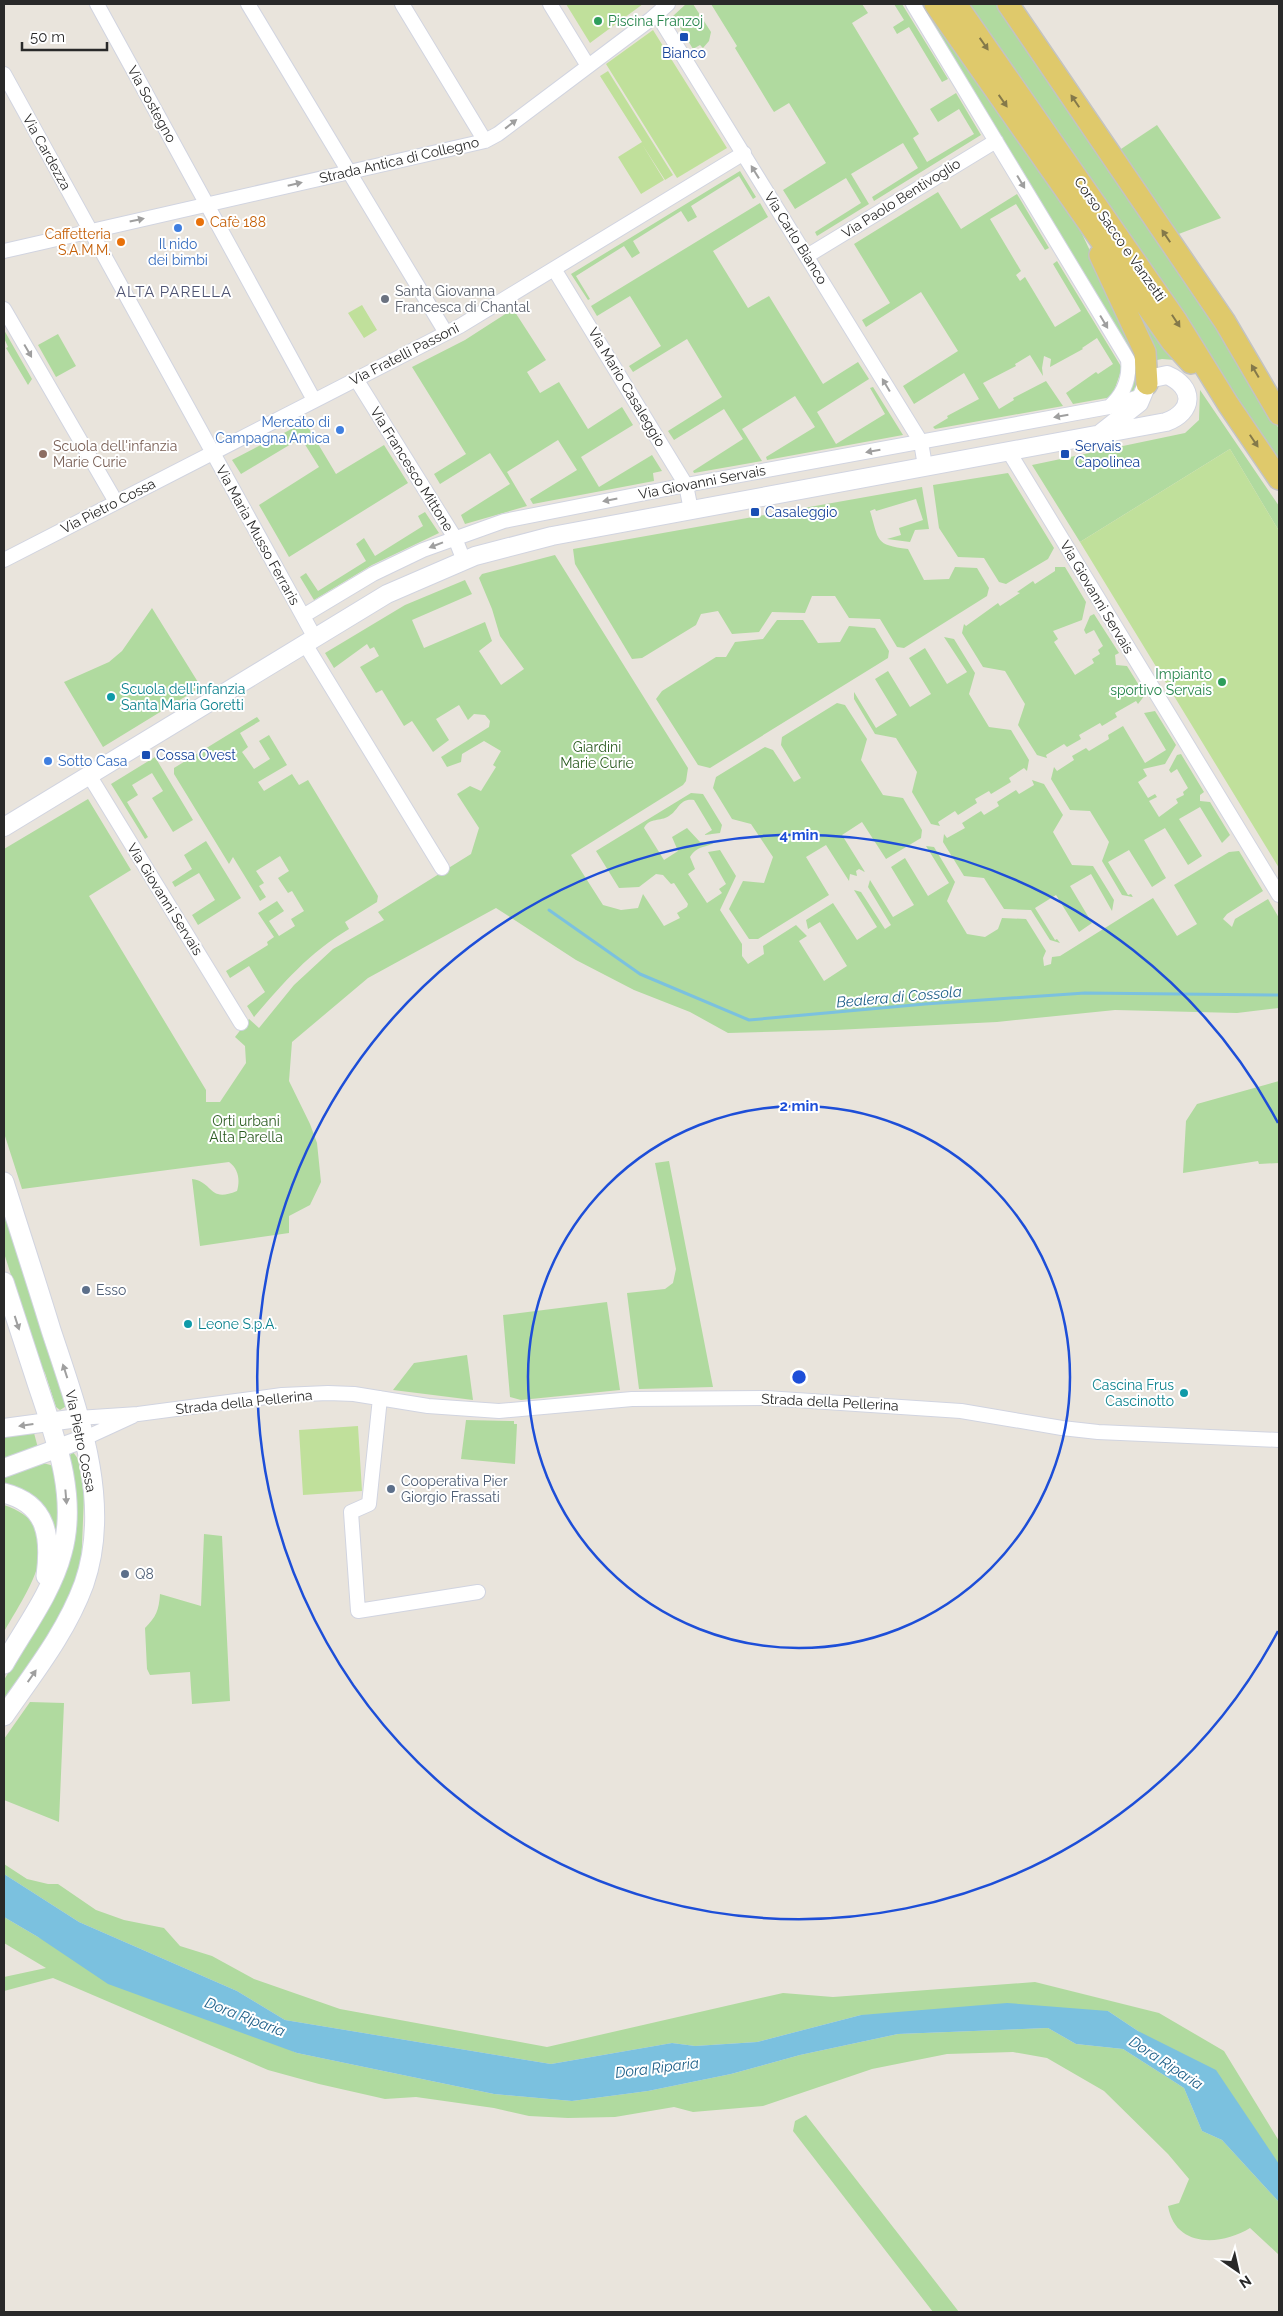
<svg xmlns="http://www.w3.org/2000/svg" width="1283" height="2316" font-family="Raleway,sans-serif">
<rect width="100%" height="100%" fill="#e9e4dc"/>
<path fill="#b0da9f" d="M686,4H693L711,32L709,41L703,48L700,45L693,49L673,16Z
M711,4H862L868,13L852,23L919,134L913,138L927,162L974,134L959,109L938,122L930,109L956,93L981,135L874,201L872,197L918,168L903,143L851,174L869,204L817,236L815,232L861,203L846,178L795,209L783,190L826,163L789,103L774,112L772,109L735,48L737,46Z
M894,4H902L948,79L942,82L909,27L897,34L893,27L904,20Z
M921,4H928L1073,215L1142,360L1135,395L1130,392L1136,364Z
M966,4H997L1251,378L1279,429V464Z
M1157,125L1221,218L1176,235L1116,148L1121,149Z
M740,171L756,197L753,199L739,176L691,206L697,217L688,222L681,211L633,241L640,253L632,258L624,246L576,276L590,299L588,300L571,274Z
M938,192L961,229L1017,194L1049,248L1045,250L1016,204L990,219L1021,271L1016,275L1020,281L1025,277L1055,327L1081,311L1053,264L1057,261L1122,368L1112,397L1073,404L1066,393L1096,372L1098,374L1113,364L1097,338L1082,348L1083,349L1050,367L1051,359L1044,356L1042,368L1043,376L1030,355L1015,364L1016,366L983,383L999,409L1014,400L1013,398L1046,381L1063,406L935,429L933,427L948,418L947,416L979,399L964,373L914,404L903,386L958,351L921,292L866,327L862,320L890,303L854,244Z
M760,203L768,217L713,251L748,308L769,296L823,384L858,362L869,379L817,412L836,444L885,414L870,388L873,387L903,435L767,460L766,457L815,427L795,396L742,429L762,461L694,473L693,471L743,439L724,409L674,440L668,431L722,397L687,339L633,372L629,366L661,346L630,296L597,316L591,306Z
M1109,262L1175,360L1162,359L1152,361Z
M513,309L546,360L527,372L540,393L559,382L588,429L622,407L633,425L581,457L599,487L652,455L662,471L653,473L654,481L533,504L530,499L577,470L558,440L507,472L527,506L465,524L461,515L510,484L490,453L440,484L434,474L466,454L412,367L465,340Z
M4,330L32,379L28,385L6,348L8,347L4,338Z
M58,334L76,366L56,377L38,345Z
M1200,390L1279,506V531L1230,449L1080,542L1032,465L1185,433L1199,420Z
M305,422L336,474L384,445L408,483L289,557L259,505L319,467L301,438L241,474L232,460Z
M1008,473L1054,548L1048,559L1006,584L999,582L984,558L958,557L939,528L933,485Z
M922,487L929,529L915,530L910,542L887,539L901,535L899,528L923,520L916,499L876,511L875,509L870,511C879,541 875,545 908,549L924,580L949,579L955,567L977,568L989,588L987,596L904,648L897,647L880,619L849,618L835,596H812L805,613L772,612L759,632L732,634L718,611L701,614L696,625L642,658L632,659L575,564L573,549Z
M425,512L439,533L372,565L314,600L300,577L306,573L318,591L366,561L356,544L364,538L375,556L423,526L418,516Z
M555,555L688,768L686,781L683,785L571,855L603,905L621,910L638,908L643,894L664,926L680,918L677,913L687,907L688,904L674,883L671,884L663,875L656,874L639,887L619,888L596,851L691,793L703,794L722,825L720,833L704,835L712,830L694,800C679,798 679,810 669,816C660,822 650,817 644,828L664,860L678,851L672,837L687,828L700,842H715C707,848 697,845 690,857L695,869L688,874L707,903L722,893L719,889L726,884L708,852L720,850L736,876L720,910L742,944V956L748,964L764,954L763,946L796,925L807,936L799,941L824,981L847,966L820,922L808,929L806,920L833,903L857,940L877,927L854,890L861,892L885,929L891,925L868,887L870,880L893,917L914,905L891,867L905,858L928,896L949,883L926,846L934,847L955,882L947,901L967,934L985,937L998,929L1002,918L1026,919L1046,951L1043,958L1044,966L1051,964L1052,957L1060,956L1153,898L1177,936L1197,924L1174,885L1229,852L1239,851L1263,891L1227,914L1223,919L1232,927L1235,919L1268,899L1279,918V1008L1237,1013L1115,1010L997,1022L835,1030L728,1033L690,1012L634,990L576,960L496,908L368,978L292,1042L289,1081L310,1124L317,1143L321,1182L310,1205L289,1216V1233L200,1246L192,1179C214,1182 208,1203 237,1191C240,1181 239,1169 229,1162L22,1189L4,1133V849L88,799L131,870L89,896L206,1090V1102H220L246,1063L245,1046L235,1037L249,1019L259,1028L294,985L333,949L384,920L378,912L471,854L479,828L457,794L470,786L481,791L496,767L493,765L501,751L484,741L462,754L461,762L447,767L441,757L489,727L490,721L485,715L474,714L468,720L459,705L436,719L449,740L433,752L412,721L404,726L382,690L376,693L360,667L379,656L374,647L370,649L367,644L334,668L325,653L405,605L465,580L472,594L412,620L424,648L485,622L492,641L479,651L501,685L524,669L500,636L492,609L479,578L482,574Z
M1055,567H1065L1086,602L1082,620L1053,631L1058,639L1054,642L1075,675L1094,663L1092,659L1100,654L1098,650L1103,646L1094,630L1086,634L1084,630L1090,616L1094,614L1119,653L1115,655L1116,665L1127,666L1145,695L1138,704L1136,701L1115,713L1117,717L1102,726L1100,723L1079,735L1081,739L1067,747L1064,744L1046,755L1047,758L1037,755L1018,725L1025,704L1005,671L983,667L962,633L964,624L966,626L998,603L1000,606L1020,593L1017,592L1033,581L1035,584L1055,571Z
M152,608L201,687L103,747L64,682L109,662L122,651Z
M777,620H803L818,643L840,642L849,626L875,628L889,651L888,658L710,768L698,765L656,699L662,691L716,657H726L735,642L763,639Z
M944,637L954,639L975,673L969,694L989,727L1011,730L1029,760L1027,771L1024,768L1009,778L1011,782L991,794L989,791L975,799L977,803L958,815L955,811L938,822L940,826L931,824L912,792L917,772L896,738L875,734L854,699V692L876,728L897,715L875,679L888,671L910,707L931,694L909,658L925,648L947,684L967,672Z
M837,703L845,705L867,739L861,760L883,795L903,798L922,830L921,838L886,859L862,822L842,835L865,872L859,869L856,871L857,876L850,874L849,881L826,845L806,857L829,895L758,939H749L729,909L743,881L764,883L773,857L751,824L732,819L713,788L716,777L765,747L773,750L794,782L801,778L781,745L782,737Z
M1155,711L1176,745L1165,764L1143,769L1147,776L1138,782L1148,798L1155,794L1157,797L1149,801L1159,817L1178,803L1176,799L1184,795L1183,792L1188,788L1177,769L1171,773L1169,770L1177,755L1181,754L1204,792L1200,795V801L1210,802L1230,835L1222,843L1200,807L1179,819L1202,856L1188,865L1165,828L1144,840L1166,878L1152,887L1129,850L1108,862L1128,895L1131,894L1133,897L1122,895L1102,861L1109,842L1090,811L1070,810L1051,779L1054,767L1057,771L1074,760L1072,756L1086,748L1089,751L1109,739L1108,735L1123,726L1145,763L1166,750L1144,713Z
M257,717L260,721L240,733L248,747L242,752L254,769L270,759L259,741L269,735L287,765L258,782L264,791L292,774L299,785L308,780L378,896L377,902L345,922L349,929C310,952 283,983 254,1017L247,1006L265,992L249,966L230,978L226,971L268,945L267,942L274,937L258,913L277,901L284,911L269,921L279,936L295,926L291,919L304,911L292,891L288,893L278,878L289,871L280,856L256,871L264,883L259,886L266,897L260,901L233,857L229,864L174,774V768Z
M155,757L193,820L173,832L152,798L163,791L152,773L132,785L138,795L127,802L148,837L145,839L111,784Z
M1032,780L1044,784L1063,815L1053,832L1072,865L1093,866L1114,900L1112,911L1091,874L1070,886L1092,923L1079,932L1056,895L1035,908L1055,940L1057,939L1060,943L1050,940L1031,910L1004,909L984,878L964,876L943,842L944,834L947,838L965,828L962,823L981,811L984,815L999,806L997,802L1016,790L1019,794L1034,785Z
M206,841L241,898L198,925L192,915L215,900L199,873L175,887L172,882L192,869L184,855Z
M1279,1081V1163L1259,1164L1258,1161L1183,1173L1186,1121L1197,1104Z
M669,1161L713,1387L639,1389L627,1293L665,1289L673,1283L676,1269L655,1163Z
M4,1209L68,1405L60,1410L56,1407L45,1373L39,1363L4,1253Z
M607,1302L620,1390L521,1400L510,1397L503,1315Z
M467,1355L473,1400L393,1390L414,1363Z
M466,1420L514,1421V1424H517L515,1464L461,1459Z
M34,1433L38,1448L4,1460V1437Z
M73,1452L78,1459L84,1496L81,1569L54,1629L4,1702V1680L58,1589L70,1561L73,1542L69,1456Z
M43,1463L54,1466C57,1494 60,1519 55,1547L4,1487V1477Z
M4,1505C74,1529 27,1591 4,1632Z
M204,1534L222,1536L230,1701L192,1704L190,1672L150,1675L147,1669L145,1628C156,1617 159,1610 160,1594L201,1606Z
M30,1702L64,1703L59,1822L4,1800V1739Z
M4,1864L27,1879L48,1884H58L96,1910L124,1920L164,1928L180,1946L212,1956L254,1979L340,2009L547,2047L783,1993L833,1997L1035,1982L1159,2013L1224,2051L1279,2141V2164L1138,2031L1108,2011L861,2015L757,2042L695,2046L672,2043L551,2064L285,2020L237,1991L79,1922L4,1874Z
M4,1917L38,1937L297,2053L494,2094L572,2101L648,2091L731,2074L800,2055L898,2034L1048,2028L1076,2044L1123,2049L1184,2088L1202,2131L1222,2140L1279,2202V2255L1250,2228C1221,2246 1175,2248 1168,2206L1179,2203L1189,2179L1168,2154L1104,2091L1047,2058L1013,2052L947,2054L872,2069L763,2106L693,2112L674,2107L615,2117L568,2118L529,2116L494,2108L416,2097L385,2099L319,2084L268,2070L53,1978L4,1991V1977L46,1968L4,1943Z
M806,2115L959,2312H933L793,2131L795,2121Z"/>
<path fill="#c0e09b" d="M566,4H643L590,43Z
M653,30L727,148L677,178L606,64Z
M608,71L673,175L665,180L642,144L664,180L641,194L618,157L642,142L600,76Z
M362,305L377,330L364,338L348,313Z
M1230,449L1279,531V868L1080,542Z
M358,1426L362,1491L303,1495L299,1430Z"/>
<path fill="#7bc1df" d="M4,1874L79,1922L237,1991L285,2020L551,2064L672,2043L695,2046L757,2042L861,2015L1007,2003L1108,2011L1138,2031L1216,2070L1279,2164V2202L1222,2140L1202,2131L1184,2088L1123,2049L1076,2044L1048,2028L898,2034L800,2055L731,2074L648,2091L572,2101L494,2094L297,2053L108,1984L38,1937L4,1917Z"/>
<g fill="none" stroke-linecap="round" stroke-linejoin="round">
<path stroke="#7bc1df" stroke-width="3" d="M549,910L640,974L749,1020L925,1004L1085,993L1279,995"/>
<g stroke="#d1d4e0" stroke-width="16">
<path id="minor" d="M97,4L314,400
M248,4L446,333
M402,4L485,141
M550,4L588,66
M913,4L1128,360C1130,379 1123,395 1109,407
M657,14L921,442L925,466
M4,74L315,638
M4,251L485,141L498,134L651,19L668,4
M807,256L996,141
M554,269L686,485L691,510
M4,309L116,502
M356,379L455,538L464,561
M1009,452L1279,895
M4,560L460,326L744,153
M303,616L373,574L423,550L504,521L686,485L1109,407L1142,396
M305,644L442,868
M89,775L241,1023
M380,1398L369,1504L351,1512L358,1611L478,1592
M78,1418L138,1414L282,1395L328,1393L354,1394L428,1406L499,1411L632,1399L766,1398L961,1411L1062,1428L1098,1432L1279,1440
M83,1439L133,1416"/>
</g>
<g stroke="#d1d4e0" stroke-width="20">
<path id="tertiary" d="M4,827L387,594L475,556L552,536L1166,422C1194,412 1195,387 1167,375L1153,378L1147,384L1139,403L1101,433
M4,1428L78,1418
M4,1468L83,1439"/>
</g>
<g stroke="#d1d4e0" stroke-width="21">
<path id="secondary" d="M4,1182C20,1232 36,1281 51,1330C77,1409 113,1501 84,1584C66,1633 33,1674 4,1716
M4,1282C15,1315 26,1349 37,1383C55,1437 78,1496 62,1553C52,1592 24,1629 4,1664
M4,1493C48,1504 51,1538 46,1576"/>
</g>
<g stroke="#c3c3c3" stroke-width="24">
<path id="primary" d="M935,4L1172,342L1191,363
M956,4L1176,320L1228,404L1279,479
M1008,4L1225,322L1279,414
M1100,255L1145,352L1147,384"/>
</g>
<use href="#minor" stroke="#fff" stroke-width="14"/>
<use href="#tertiary" stroke="#fff" stroke-width="18"/>
<use href="#secondary" stroke="#fff" stroke-width="19"/>
<use href="#primary" stroke="#dfc96b" stroke-width="21"/>
</g>
<defs><path id="oneway-solid" d="M-6-.8H1V-3.2L6.5 0L1 3.2V.8H-6Z" transform="scale(1.25)"/></defs>
<g fill="#84794a">
<use href="#oneway-solid" transform="translate(984 44) rotate(55)"/>
<use href="#oneway-solid" transform="translate(1003 101) rotate(55)"/>
<use href="#oneway-solid" transform="translate(1075 101) rotate(-124)"/>
<use href="#oneway-solid" transform="translate(1166 236) rotate(-124)"/>
<use href="#oneway-solid" transform="translate(1176 321) rotate(57)"/>
<use href="#oneway-solid" transform="translate(1255 371) rotate(-120)"/>
<use href="#oneway-solid" transform="translate(1254 441) rotate(56)"/>
</g>
<g fill="#9f9f9f">
<use href="#oneway-solid" transform="translate(511 124) rotate(-38)"/>
<use href="#oneway-solid" transform="translate(755 172) rotate(-122)"/>
<use href="#oneway-solid" transform="translate(1021 182) rotate(59)"/>
<use href="#oneway-solid" transform="translate(295 184) rotate(-13)"/>
<use href="#oneway-solid" transform="translate(137 220) rotate(-12)"/>
<use href="#oneway-solid" transform="translate(1104 322) rotate(59)"/>
<use href="#oneway-solid" transform="translate(28 351) rotate(60)"/>
<use href="#oneway-solid" transform="translate(886 385) rotate(-121)"/>
<use href="#oneway-solid" transform="translate(1061 416) rotate(170)"/>
<use href="#oneway-solid" transform="translate(873 451) rotate(170)"/>
<use href="#oneway-solid" transform="translate(610 500) rotate(169)"/>
<use href="#oneway-solid" transform="translate(436 545) rotate(159)"/>
<use href="#oneway-solid" transform="translate(17 1323) rotate(72)"/>
<use href="#oneway-solid" transform="translate(65 1371) rotate(-108)"/>
<use href="#oneway-solid" transform="translate(26 1425) rotate(172)"/>
<use href="#oneway-solid" transform="translate(66 1497) rotate(85)"/>
<use href="#oneway-solid" transform="translate(32 1676) rotate(-55)"/>
</g>
<g fill="none" stroke="#1d4ed8" stroke-width="2.5">
<circle cx="799" cy="1377" r="271"/>
<path d="M1278 1631A542 542 0 1 1 1278 1123"/>
</g>
<g fill="#2e9e5b" stroke="#fff" stroke-width="2">
<circle cx="598" cy="21" r="5"/>
<circle cx="1222" cy="682" r="5"/>
</g>
<g fill="#1a4fb4" stroke="#fff" stroke-width="2">
<rect x="679" y="32" width="10" height="10" rx="2.5"/>
<rect x="1060" y="449" width="10" height="10" rx="2.5"/>
<rect x="750" y="507" width="10" height="10" rx="2.5"/>
<rect x="141" y="750" width="10" height="10" rx="2.5"/>
</g>
<g fill="#e8710a" stroke="#fff" stroke-width="2">
<circle cx="200" cy="222" r="5"/>
<circle cx="121" cy="242" r="5"/>
</g>
<g fill="#3f7fe0" stroke="#fff" stroke-width="2">
<circle cx="178" cy="228" r="5"/>
<circle cx="340" cy="430" r="5"/>
<circle cx="48" cy="761" r="5"/>
</g>
<circle fill="#6b7280" stroke="#fff" stroke-width="2" cx="385" cy="299" r="5"/>
<circle fill="#8d6e63" stroke="#fff" stroke-width="2" cx="43" cy="454" r="5"/>
<g fill="#0f9aa8" stroke="#fff" stroke-width="2">
<circle cx="111" cy="697" r="5"/>
<circle cx="188" cy="1324" r="5"/>
<circle cx="1184" cy="1393" r="5"/>
</g>
<g fill="#5c6f8a" stroke="#fff" stroke-width="2">
<circle cx="86" cy="1290" r="5"/>
<circle cx="391" cy="1489" r="5"/>
<circle cx="125" cy="1574" r="5"/>
</g>
<g text-anchor="middle" dominant-baseline="central" stroke-width="4" stroke-linejoin="round" paint-order="stroke">
<g font-size="14" fill="#27864d" stroke="#fff" text-anchor="start">
<text x="608" y="21">Piscina Franzoj</text>
<text x="1212" y="674" text-anchor="end">Impianto<tspan x="1212" dy="16">sportivo Servais</tspan></text>
</g>
<g font-size="14" fill="#164399" stroke="#fff" text-anchor="start">
<text x="684" y="53" text-anchor="middle">Bianco</text>
<text x="1075" y="446">Servais<tspan x="1075" dy="16">Capolinea</tspan></text>
<text x="765" y="512">Casaleggio</text>
<text x="156" y="755">Cossa Ovest</text>
</g>
<g font-size="14" fill="#292929" stroke="#fff">
<text transform="translate(152 104) rotate(61)">Via Sostegno</text>
<text transform="translate(47 152) rotate(61)">Via Cardezza</text>
<text transform="translate(399 160) rotate(-13)">Strada Antica di Collegno</text>
<text transform="translate(901 198) rotate(-32)">Via Paolo Bentivoglio</text>
<text transform="translate(796 238) rotate(58)">Via Carlo Bianco</text>
<text transform="translate(1120 239) rotate(55)">Corso Sacco e Vanzetti</text>
<text transform="translate(404 354) rotate(-27)">Via Fratelli Passoni</text>
<text transform="translate(627 387) rotate(59)">Via Mario Casaleggio</text>
<text transform="translate(412 469) rotate(58)">Via Francesco Mittone</text>
<text transform="translate(702 482) rotate(-11)">Via Giovanni Servais</text>
<text transform="translate(108 506) rotate(-27)">Via Pietro Cossa</text>
<text transform="translate(258 535) rotate(61)">Via Maria Musso Ferraris</text>
<text transform="translate(1097 597) rotate(59)">Via Giovanni Servais</text>
<text transform="translate(165 899) rotate(58)">Via Giovanni Servais</text>
<text transform="translate(244 1402) rotate(-6)">Strada della Pellerina</text>
<text transform="translate(830 1402) rotate(3)">Strada della Pellerina</text>
<text transform="translate(81 1441) rotate(78)">Via Pietro Cossa</text>
</g>
<g font-size="14" fill="#c56008" stroke="#fff" text-anchor="start">
<text x="210" y="222">Cafè 188</text>
<text x="111" y="234" text-anchor="end">Caffetteria<tspan x="111" dy="16">S.A.M.M.</tspan></text>
</g>
<g font-size="14" fill="#366cbe" stroke="#fff">
<text x="178" y="244">Il nido<tspan x="178" dy="16">dei bimbi</tspan></text>
<text x="330" y="422" text-anchor="end">Mercato di<tspan x="330" dy="16">Campagna Amica</tspan></text>
<text x="58" y="761" text-anchor="start">Sotto Casa</text>
</g>
<g font-size="14" fill="#5b616d" stroke="#fff" text-anchor="start">
<text x="395" y="291">Santa Giovanna<tspan x="395" dy="16">Francesca di Chantal</tspan></text>
</g>
<g font-size="14" fill="#785e54" stroke="#fff" text-anchor="start">
<text x="53" y="446">Scuola dell'infanzia<tspan x="53" dy="16">Marie Curie</tspan></text>
</g>
<g font-size="14" fill="#0d838f" stroke="#fff" text-anchor="start">
<text x="121" y="689">Scuola dell'infanzia<tspan x="121" dy="16">Santa Maria Goretti</tspan></text>
<text x="198" y="1324">Leone S.p.A.</text>
<text x="1174" y="1385" text-anchor="end">Cascina Frus<tspan x="1174" dy="16">Cascinotto</tspan></text>
</g>
<g font-size="14" fill="#2c5c22" stroke="#fff">
<text x="597" y="747">Giardini<tspan x="597" dy="16">Marie Curie</tspan></text>
<text x="246" y="1121">Orti urbani<tspan x="246" dy="16">Alta Parella</tspan></text>
</g>
<g font-size="14" fill="#4e5e75" stroke="#fff" text-anchor="start">
<text x="96" y="1290">Esso</text>
<text x="401" y="1481">Cooperativa Pier<tspan x="401" dy="16">Giorgio Frassati</tspan></text>
<text x="135" y="1574">Q8</text>
</g>
<g font-size="15" letter-spacing="1" fill="#4f5473" stroke="#fff">
<text x="174" y="292">ALTA PARELLA</text>
</g>
<g font-size="15" font-style="italic" fill="#1d5f88" stroke="#fff">
<text transform="translate(899 997) rotate(-5)">Bealera di Cossola</text>
<text transform="translate(245 2017) rotate(21)">Dora Riparia</text>
<text transform="translate(1166 2063) rotate(33)">Dora Riparia</text>
<text transform="translate(657 2068) rotate(-7)">Dora Riparia</text>
</g>
</g>
<circle cx="799" cy="1377" r="8" fill="#1d4ed8" stroke="#fff" stroke-width="2.5"/>
<g font-size="15" text-anchor="middle" font-weight="bold" fill="#1d4ed8" stroke="#fff" stroke-width="4" stroke-linejoin="round" paint-order="stroke">
<text x="799" y="840">4 min</text>
<text x="799" y="1111">2 min</text>
</g>
<rect width="1283" height="2316" fill="none" stroke="#292929" stroke-width="10"/>
<g transform="translate(1238 2271) rotate(146)" stroke="#ffffff" stroke-width="4" paint-order="stroke">
<path d="M0-4L9 19L0 12L-9 19Z" fill="#292929"/>
<text y="-8" font-size="14" font-weight="bold" text-anchor="middle" fill="#292929">N</text>
</g>
<path d="M22 42v8h85v-8" fill="none" stroke="#292929" stroke-width="2.5"/>
<text x="30" y="42" font-size="15" fill="#292929" stroke="#ffffff" stroke-width="4" paint-order="stroke">50 m</text>
</svg>
